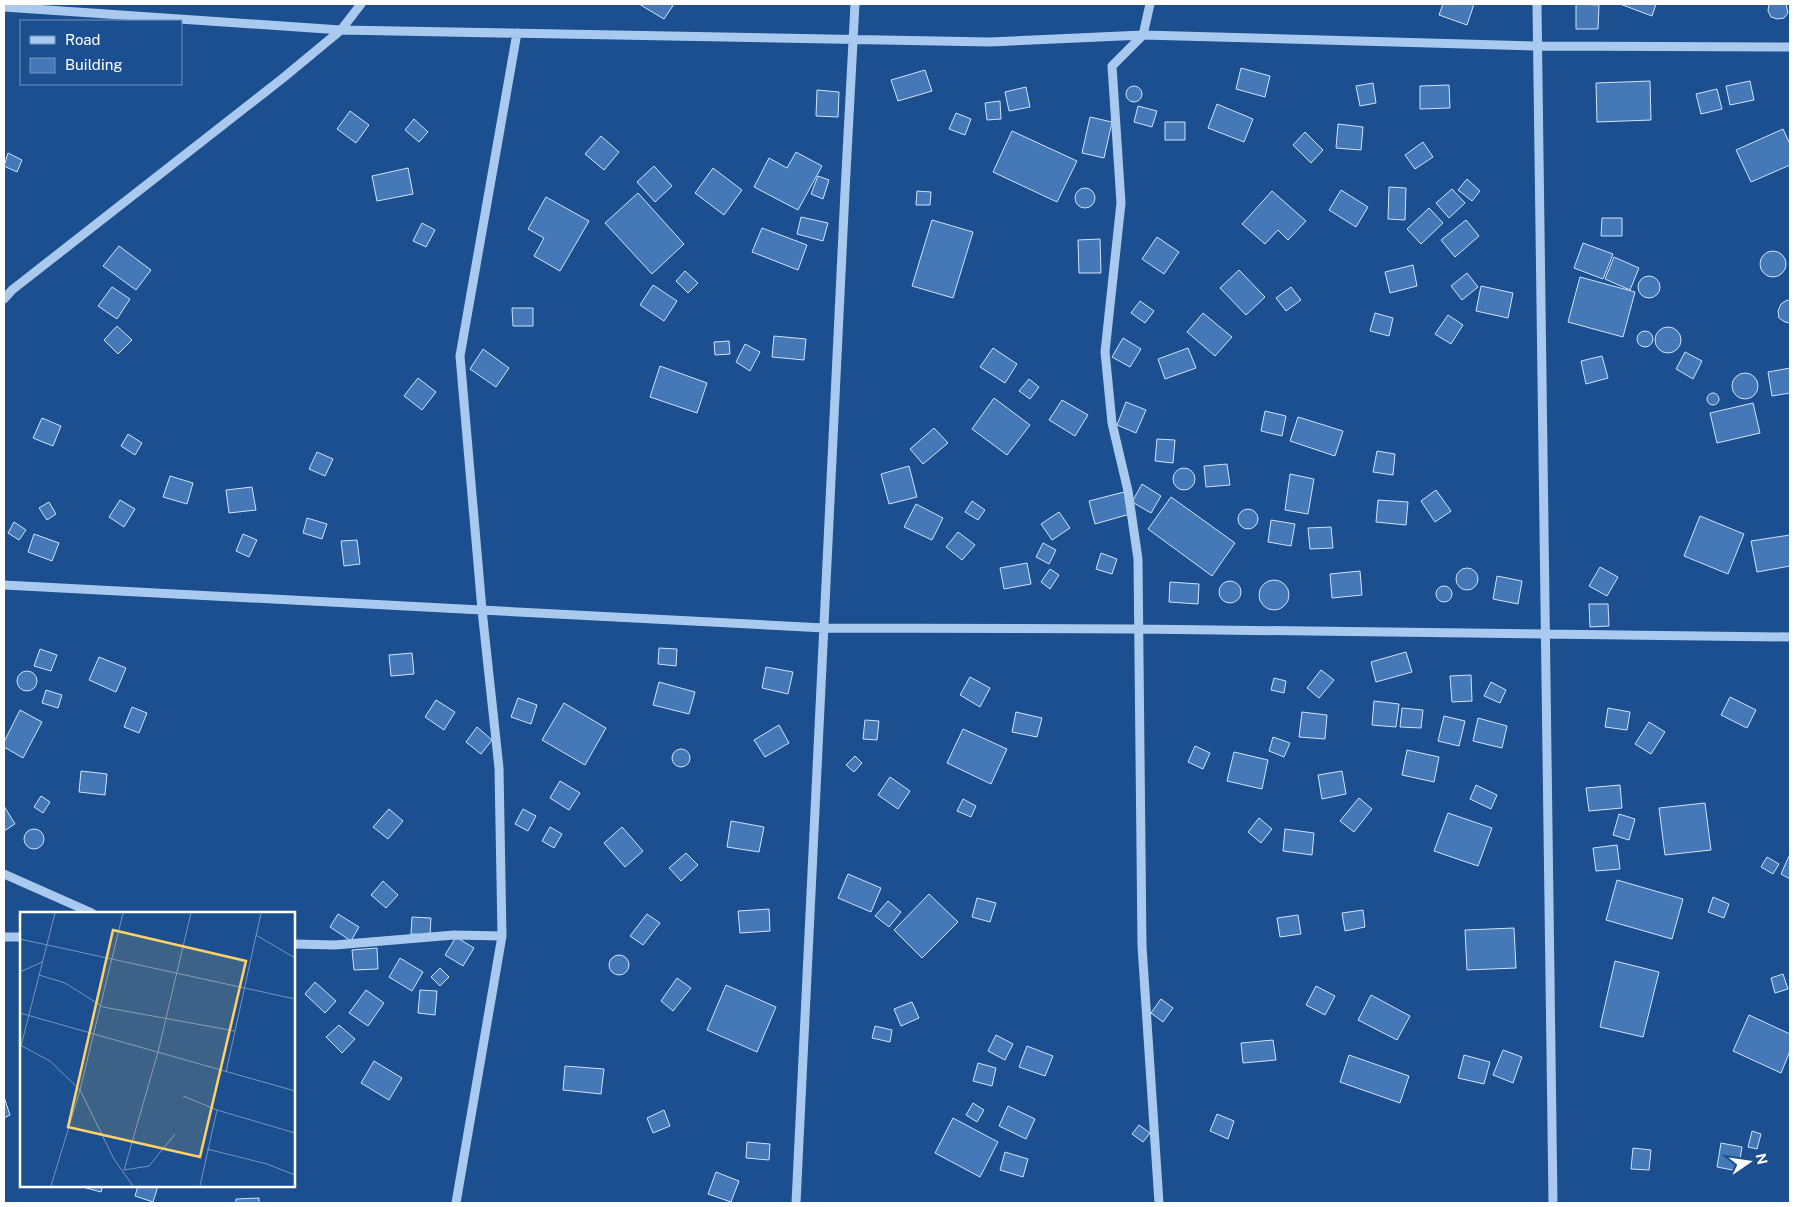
<svg xmlns="http://www.w3.org/2000/svg" width="1794" height="1207" font-family="'Public Sans',sans-serif">
<rect width="100%" height="100%" fill="#1b4f8f"/>
<path fill="#4478b7" stroke="#cfe3fa" d="M639,4H674L664,19Z
M1443,4H1474L1467,25L1439,15Z
M1576,4L1599,5L1598,29H1576Z
M1620,4H1656L1652,16Z
M1769,4H1786L1788,13L1784,18L1777,19L1771,17L1768,11Z
M1241,68L1270,76L1265,97L1236,89Z
M925,70L932,91L898,101L891,80Z
M1650,81L1651,120L1597,122L1596,83Z
M1750,81L1754,100L1730,105L1726,86Z
M1373,83L1376,103L1360,106L1356,86Z
M1449,85L1450,108L1420,109V86Z
M1126 94a8 8 0 1 1 16 0a8 8 0 1 1-16 0Z
M1026,87L1030,107L1009,111L1005,92Z
M1717,89L1722,109L1701,114L1696,94Z
M817,90L839,92L838,117L816,116Z
M1000,101L1001,119L987,120L985,103Z
M1217,104L1253,119L1244,142L1208,128Z
M1138,106L1157,111L1152,127L1134,122Z
M350,111L369,125L356,143L337,129Z
M956,113L971,119L965,135L949,129Z
M1090,117L1112,122L1104,158L1082,153Z
M414,119L428,132L419,142L405,130Z
M1165,122H1185V140H1165Z
M1338,124L1363,127L1361,150L1336,148Z
M1783,129L1790,144V165L1751,182L1736,150Z
M1012,131L1077,161L1057,202L993,172Z
M1305,132L1323,150L1311,163L1293,145Z
M601,136L619,152L604,170L585,154Z
M1423,142L1433,157L1415,169L1405,155Z
M796,152L822,166L798,210L754,187L769,158L787,168Z
M8,153L22,160L17,172L4,166Z
M654,166L672,186L655,202L637,182Z
M408,168L413,194L377,201L372,176Z
M713,168L742,190L724,215L695,193Z
M818,176L829,180L823,199L811,194Z
M1467,179L1480,191L1472,201L1458,190Z
M1389,187L1406,188L1405,220L1388,219Z
M1075 198a10 10 0 1 1 20 0a10 10 0 1 1-20 0Z
M1452,189L1465,203L1449,218L1436,203Z
M1341,190L1368,207L1356,227L1329,210Z
M917,191L931,192L930,205H916Z
M1272,191L1306,221L1288,240L1278,230L1265,244L1242,224Z
M638,193L684,244L652,274L605,223Z
M546,197L589,221L560,271L534,256L544,238L528,229Z
M1429,208L1443,223L1421,244L1407,229Z
M801,217L828,223L823,241L797,234Z
M1602,218H1622V236H1601Z
M932,220L973,232L953,298L912,286Z
M1466,220L1479,236L1455,257L1441,240Z
M422,223L435,230L426,247L413,241Z
M762,228L807,245L798,270L752,252Z
M1157,237L1179,252L1164,274L1142,259Z
M1100,239L1101,273H1079L1078,240Z
M1583,243L1613,254L1603,279L1574,268Z
M119,246L151,270L136,290L103,266Z
M1760 264a13 13 0 1 1 26 0a13 13 0 1 1-26 0Z
M1614,257L1639,268L1630,290L1605,279Z
M1413,265L1417,286L1390,293L1385,272Z
M1239,270L1265,297L1246,315L1220,288Z
M685,271L698,283L688,293L676,281Z
M1467,273L1478,287L1462,300L1451,286Z
M1638 287a11 11 0 1 1 22 0a11 11 0 1 1-22 0Z
M1580,277L1635,292L1623,337L1568,322Z
M653,285L677,301L664,321L640,305Z
M1481,286L1513,293L1508,318L1476,311Z
M112,287L130,299L117,319L98,306Z
M1291,287L1301,300L1286,311L1276,298Z
M1787,300L1790,301V323L1785,322L1779,318L1778,311L1781,304Z
M1140,301L1154,311L1145,323L1131,313Z
M512,308H533V326H513Z
M1203,313L1232,337L1215,356L1187,332Z
M1375,313L1393,318L1389,336L1370,331Z
M1448,315L1463,325L1451,344L1435,334Z
M117,326L132,340L118,354L104,340Z
M1655 340a13 13 0 1 1 26 0a13 13 0 1 1-26 0Z
M1637 339a8 8 0 1 1 16 0a8 8 0 1 1-16 0Z
M774,336L806,339L804,360L772,357Z
M1123,338L1141,349L1130,367L1112,357Z
M729,341L730,354L715,355L714,342Z
M745,344L760,352L750,371L736,362Z
M993,348L1017,364L1005,383L980,367Z
M1188,348L1196,368L1165,379L1158,359Z
M483,349L509,368L496,387L470,369Z
M1685,352L1702,361L1693,379L1676,369Z
M1602,356L1608,378L1586,384L1581,361Z
M660,366L707,383L697,413L650,397Z
M1790,368V393L1772,396L1768,372Z
M1732 386a13 13 0 1 1 26 0a13 13 0 1 1-26 0Z
M418,378L436,392L422,410L404,396Z
M1029,379L1039,387L1030,399L1019,391Z
M1707 399a6 6 0 1 1 12 0a6 6 0 1 1-12 0Z
M994,398L1030,425L1007,455L972,429Z
M1062,400L1088,415L1075,436L1049,420Z
M1126,402L1146,410L1136,433L1117,425Z
M1753,403L1760,433L1717,443L1710,413Z
M1265,411L1286,416L1282,436L1261,431Z
M1298,417L1343,431L1335,456L1290,441Z
M42,418L61,426L53,446L33,438Z
M934,428L948,443L923,464L910,449Z
M128,434L142,443L135,455L121,446Z
M1157,439L1175,440L1173,463L1155,461Z
M1377,451L1395,454L1393,475L1373,472Z
M317,452L333,459L325,476L309,469Z
M1227,464L1230,485L1206,487L1204,466Z
M909,466L917,497L889,504L881,474Z
M1173 479a11 11 0 1 1 22 0a11 11 0 1 1-22 0Z
M1290,474L1314,479L1308,514L1285,510Z
M170,476L193,483L187,504L163,497Z
M1142,484L1161,496L1151,513L1132,502Z
M252,487L256,510L229,513L226,490Z
M1436,490L1451,511L1435,522L1421,501Z
M1124,492L1130,514L1095,524L1089,501Z
M1171,497L1235,543L1212,576L1148,529Z
M120,500L135,509L124,527L109,517Z
M1378,500L1408,502L1406,525L1376,522Z
M972,501L985,510L978,520L965,512Z
M49,502L56,514L47,520L39,508Z
M916,504L943,518L932,540L904,527Z
M1238 519a10 10 0 1 1 20 0a10 10 0 1 1-20 0Z
M1059,512L1070,528L1052,540L1041,524Z
M1700,516L1744,534L1728,574L1684,556Z
M307,518L327,524L322,539L303,533Z
M1271,520L1295,524L1291,546L1268,542Z
M14,522L26,530L19,540L8,533Z
M1331,527L1333,548L1310,549L1308,528Z
M958,532L975,545L962,560L946,547Z
M34,534L59,543L52,561L28,552Z
M243,534L257,540L249,557L236,551Z
M1790,535V566L1757,572L1751,541Z
M357,540L360,564L344,566L341,541Z
M1043,543L1056,550L1049,564L1036,557Z
M1101,553L1117,559L1112,574L1096,569Z
M1027,563L1031,584L1004,589L1000,568Z
M1600,567L1618,577L1607,596L1589,586Z
M1456 579a11 11 0 1 1 22 0a11 11 0 1 1-22 0Z
M1050,569L1059,575L1050,589L1041,582Z
M1360,571L1362,595L1332,598L1330,574Z
M1497,576L1522,581L1518,604L1493,599Z
M1259 595a15 15 0 1 1 30 0a15 15 0 1 1-30 0Z
M1219 592a11 11 0 1 1 22 0a11 11 0 1 1-22 0Z
M1170,582L1199,584L1198,604L1169,602Z
M1436 594a8 8 0 1 1 16 0a8 8 0 1 1-16 0Z
M1589,604H1608L1609,626L1590,627Z
M659,648L677,649L676,666L658,664Z
M40,649L57,655L51,671L34,666Z
M1406,652L1412,672L1376,682L1371,662Z
M412,653L414,674L391,676L389,655Z
M99,657L126,668L116,692L89,680Z
M766,667L793,672L788,694L762,688Z
M1321,670L1334,680L1319,698L1307,688Z
M17 681a10 10 0 1 1 20 0a10 10 0 1 1-20 0Z
M1471,675L1472,701L1452,702L1450,676Z
M970,677L990,688L980,707L960,695Z
M1274,678L1286,681L1284,693L1271,690Z
M659,682L695,692L689,714L653,705Z
M1491,682L1506,690L1500,703L1484,696Z
M46,690L62,695L58,708L42,703Z
M1730,697L1756,710L1747,728L1721,715Z
M518,698L537,705L531,724L511,717Z
M436,700L455,712L444,730L425,717Z
M1374,701L1399,704L1396,727L1372,725Z
M564,703L606,728L585,765L542,740Z
M132,707L147,713L139,733L124,727Z
M1402,708L1423,710L1421,728L1400,727Z
M1608,708L1630,712L1627,730L1605,727Z
M20,710L42,722L23,758L4,747V742Z
M1016,712L1042,718L1037,737L1012,732Z
M1302,712L1327,715L1325,739L1299,737Z
M1444,716L1465,721L1459,746L1438,741Z
M1478,718L1507,726L1502,748L1473,741Z
M865,720L879,721L877,740L863,739Z
M1649,722L1665,732L1651,754L1635,744Z
M779,725L789,743L765,757L754,740Z
M477,727L492,740L481,754L466,742Z
M963,729L1007,749L991,784L947,763Z
M1273,737L1290,743L1284,757L1269,751Z
M1195,746L1210,753L1203,769L1188,762Z
M672 758a9 9 0 1 1 18 0a9 9 0 1 1-18 0Z
M1407,750L1439,757L1434,782L1402,775Z
M1234,752L1268,760L1262,789L1227,781Z
M855,756L862,763L854,772L846,765Z
M81,771L107,774L105,795L79,792Z
M1342,771L1346,794L1322,799L1318,775Z
M890,777L910,791L898,809L878,795Z
M560,781L580,793L569,810L550,798Z
M1476,785L1497,795L1491,809L1470,799Z
M1620,785L1622,808L1589,811L1586,788Z
M41,796L50,802L43,813L34,807Z
M1359,798L1372,809L1354,832L1340,821Z
M963,799L976,806L971,817L957,811Z
M1705,803L1711,850L1665,855L1659,808Z
M4,806L15,824L4,831Z
M389,809L403,821L388,839L373,827Z
M523,809L536,816L528,831L515,824Z
M1448,813L1492,828L1478,866L1434,851Z
M1619,814L1635,819L1629,840L1613,835Z
M1259,818L1272,829L1261,843L1248,832Z
M731,821L764,827L759,852L727,847Z
M550,827L562,834L554,848L542,841Z
M622,827L643,851L625,867L604,843Z
M24 839a10 10 0 1 1 20 0a10 10 0 1 1-20 0Z
M1285,829L1314,833L1312,855L1283,851Z
M1617,845L1620,869L1596,871L1593,848Z
M686,853L698,865L681,881L669,868Z
M1790,854V879L1781,874Z
M1767,857L1779,864L1773,874L1761,867Z
M848,874L881,888L871,912L838,898Z
M1617,880L1683,899L1672,939L1606,920Z
M383,881L398,895L386,908L371,895Z
M929,894L958,922L922,958L894,930Z
M1713,897L1729,904L1724,918L1708,912Z
M977,898L996,903L990,922L972,917Z
M888,901L901,912L889,927L875,916Z
M769,909L770,931L740,933L738,911Z
M1363,910L1365,927L1345,931L1342,913Z
M338,914L359,927L351,941L330,927Z
M647,914L660,923L643,945L630,936Z
M1298,915L1301,934L1280,937L1277,918Z
M412,917L431,918L430,935L411,934Z
M1514,928L1516,968L1467,970L1465,930Z
M456,937L474,948L463,966L445,955Z
M377,948L378,969L354,970L352,950Z
M609 965a10 10 0 1 1 20 0a10 10 0 1 1-20 0Z
M400,958L423,972L412,991L389,977Z
M1615,961L1659,972L1643,1037L1600,1027Z
M440,968L449,977L440,986L431,977Z
M1783,974L1788,989L1775,993L1771,978Z
M677,978L691,988L673,1011L661,1001Z
M315,982L336,1001L325,1013L305,994Z
M726,985L776,1007L757,1052L707,1030Z
M1316,986L1335,996L1325,1015L1306,1005Z
M366,990L384,1003L368,1026L349,1013Z
M420,990L437,991L435,1015L418,1013Z
M1371,995L1410,1016L1397,1040L1358,1020Z
M1161,999L1173,1008L1163,1022L1151,1013Z
M912,1002L919,1018L901,1026L894,1009Z
M1749,1015L1790,1034V1051L1781,1073L1733,1051Z
M339,1025L355,1039L342,1053L326,1037Z
M875,1026L892,1030L890,1042L872,1038Z
M996,1035L1013,1044L1005,1060L988,1051Z
M1273,1040L1276,1060L1243,1063L1241,1043Z
M1027,1046L1053,1056L1045,1076L1019,1067Z
M1503,1050L1522,1057L1513,1083L1493,1075Z
M1349,1055L1409,1076L1400,1103L1340,1082Z
M1464,1055L1490,1062L1484,1084L1458,1078Z
M374,1061L402,1078L389,1100L361,1083Z
M978,1063L996,1068L992,1086L973,1081Z
M565,1066L604,1069L601,1094L563,1090Z
M4,1097L10,1115L4,1118Z
M973,1103L984,1110L977,1122L966,1115Z
M1008,1106L1035,1119L1026,1139L999,1126Z
M664,1110L670,1126L653,1133L647,1118Z
M1217,1114L1234,1121L1228,1139L1210,1131Z
M953,1118L998,1142L980,1177L935,1153Z
M1139,1125L1150,1133L1143,1142L1132,1134Z
M1752,1131L1761,1134L1757,1149L1748,1147Z
M747,1142L770,1144L769,1160L746,1158Z
M1721,1143L1742,1147L1738,1171L1717,1167Z
M1633,1148L1651,1150L1649,1170L1631,1169Z
M1005,1152L1028,1159L1023,1177L1000,1170Z
M716,1172L739,1181L731,1202L708,1194Z
M79,1186H103L101,1192Z
M138,1186H158L153,1202L135,1196Z
M259,1198V1203H236V1199Z"/>
<g fill="none" stroke-linecap="round" stroke-linejoin="round">
<path stroke="#a9c9ee" stroke-width="9" d="M1150,4L1143,35L1112,66L1121,203L1105,352L1112,423L1128,491L1138,559L1142,946L1159,1203
M1537,4L1553,1203
M4,7L341,30L990,42L1143,35L1537,46L1790,47
M4,299L12,290L283,78L341,30L361,4
M4,585L824,628L1138,629L1790,637
M4,874L92,913
M4,937H21
M294,944L335,945L454,935L502,936
M456,1203L502,936L499,768L482,610L460,356L517,33
M796,1203L845,191L855,4"/>
</g>
<g transform="translate(20 912)">
<rect width="275" height="275" fill="#1b4f8f"/>
<path fill="none" stroke="#7695bc" stroke-width="1" d="M236,23L275,46M0,27L275,87M0,60L22,50M19,63L45,71L83,95L215,119M0,101L275,179M0,133L30,149L60,178L94,247L113,274M1,134L35,1M206,160L241,1M163,184L197,198L275,221M187,237L247,252L275,263M104,258L138,140L171,1M104,258L129,254L155,222M31,274L60,178L103,1M180,274L197,198"/>
<path fill="#ffd166" fill-opacity="0.15" stroke="#ffd166" stroke-width="2.5" d="M93,18L226,49L180,245L48,215Z"/>
<rect width="275" height="275" fill="none" stroke="#fff" stroke-width="2.5"/>
</g>
<rect width="1794" height="1207" fill="none" stroke="#ffffff" stroke-width="10"/>
<rect x="20" y="20" width="162" height="65" fill="#1b4f8f" stroke="#7695bc"/>
<rect x="30" y="36" width="25" height="8" fill="#a9c9ee" stroke="#7695bc"/>
<text x="65" y="45" font-size="15" fill="#ffffff">Road</text>
<rect x="30" y="58" width="25" height="15" fill="#4478b7" stroke="#7695bc"/>
<text x="65" y="70" font-size="15" fill="#ffffff">Building</text>
<g transform="translate(1749 1162) rotate(77)" stroke="#1b4f8f" stroke-width="4" paint-order="stroke">
<path d="M0-4L9 19L0 12L-9 19Z" fill="#ffffff"/>
<text y="-8" font-size="14" font-weight="bold" text-anchor="middle" fill="#ffffff">N</text>
</g>
</svg>
